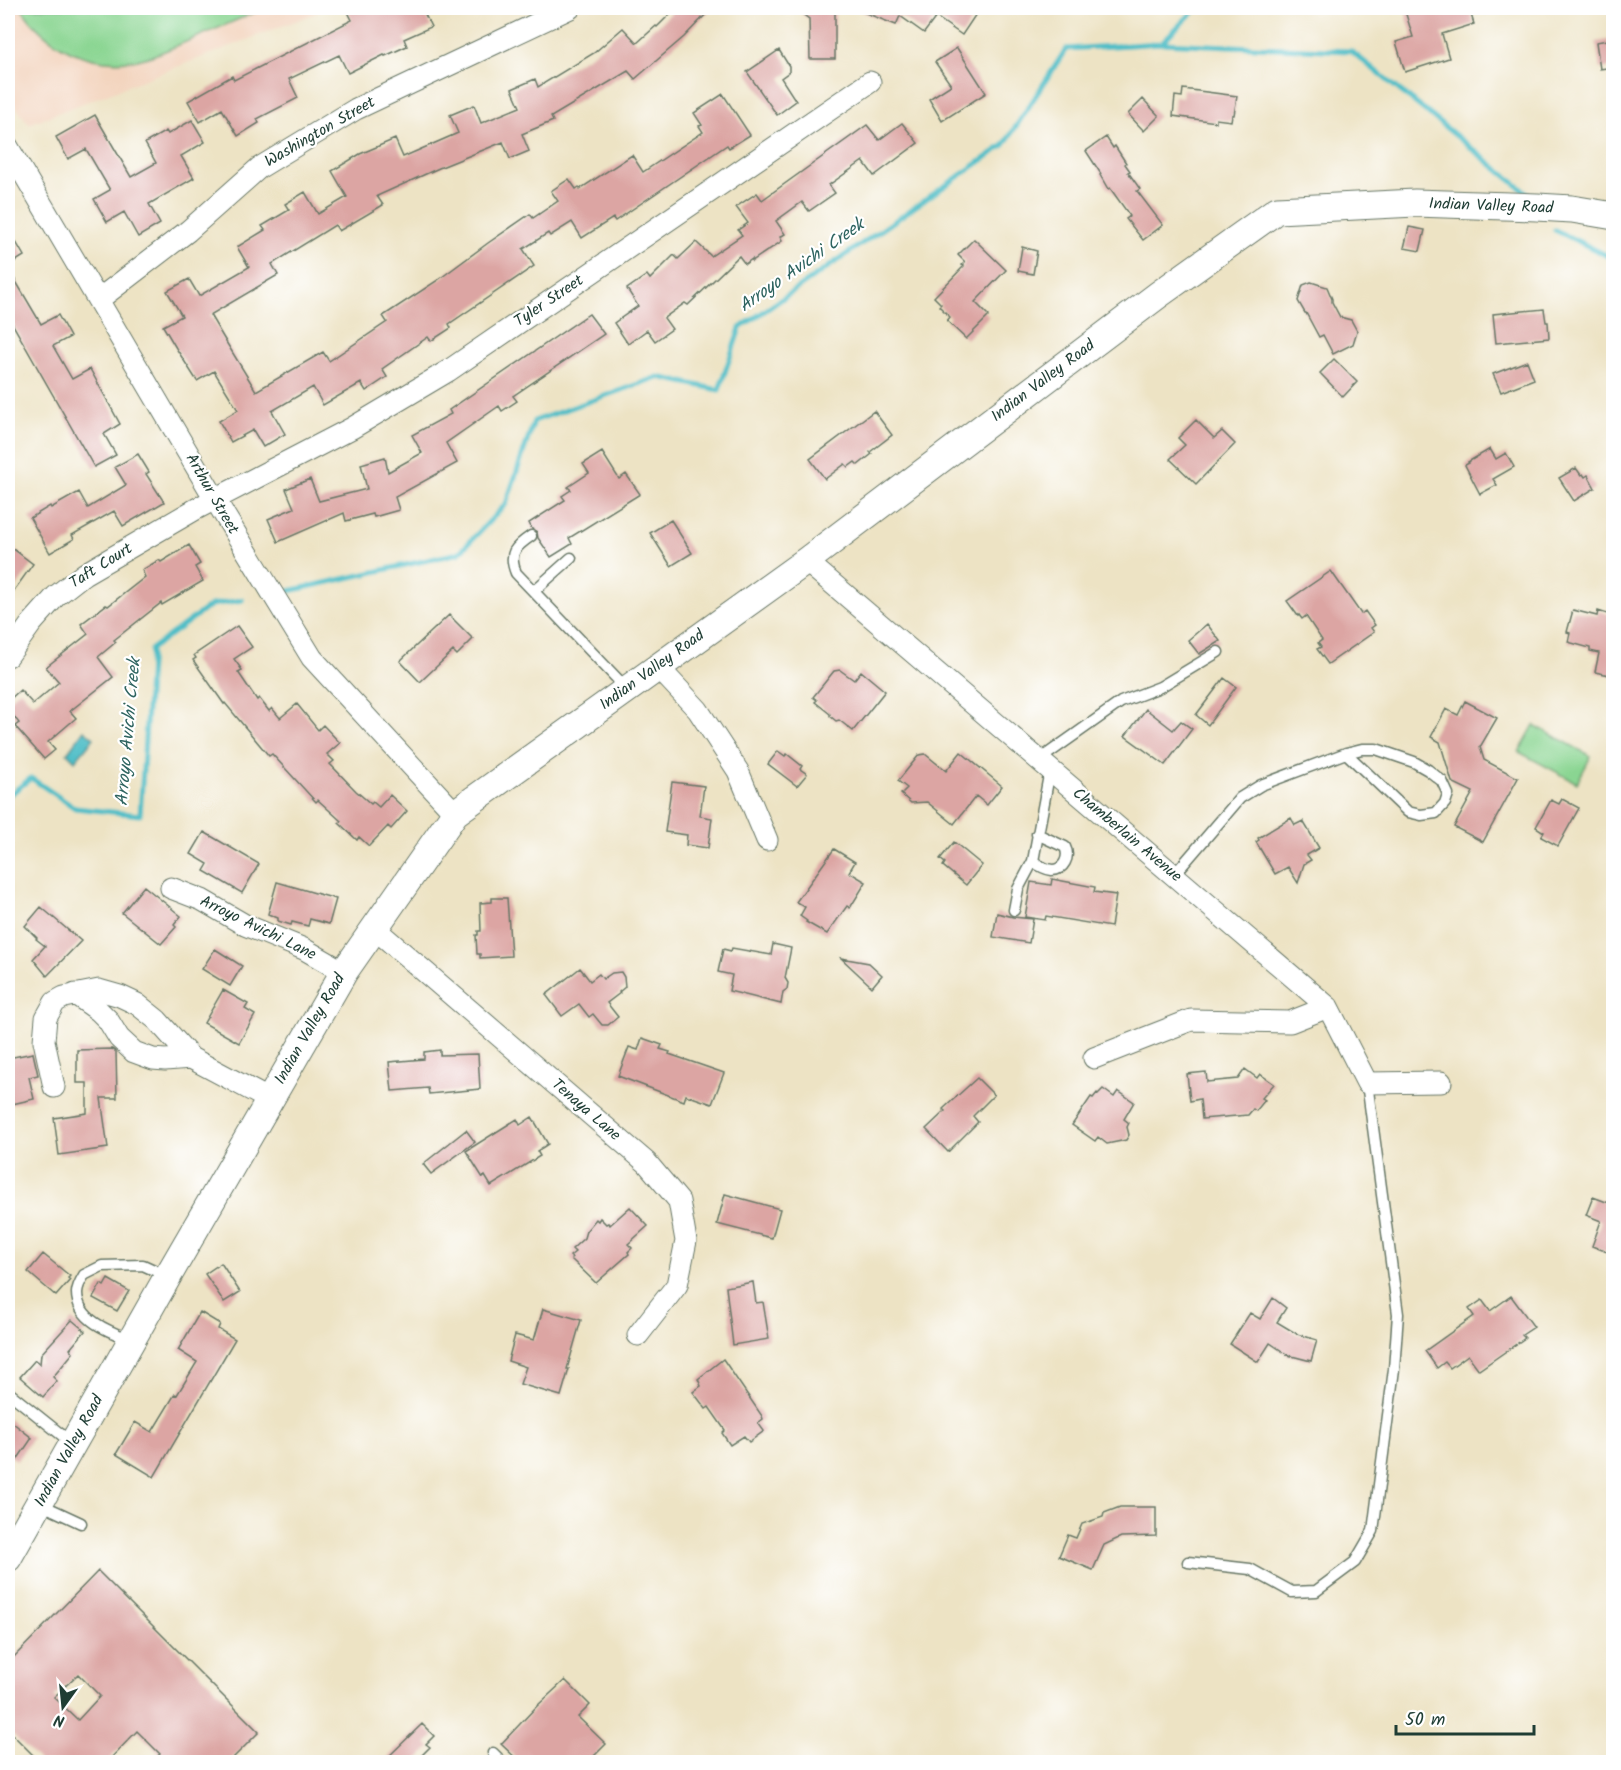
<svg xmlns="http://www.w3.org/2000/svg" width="1621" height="1770" font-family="Kalam,sans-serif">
<rect width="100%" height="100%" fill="#fff"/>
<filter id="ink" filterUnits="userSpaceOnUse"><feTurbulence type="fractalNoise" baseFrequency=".0167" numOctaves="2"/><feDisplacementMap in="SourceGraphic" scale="12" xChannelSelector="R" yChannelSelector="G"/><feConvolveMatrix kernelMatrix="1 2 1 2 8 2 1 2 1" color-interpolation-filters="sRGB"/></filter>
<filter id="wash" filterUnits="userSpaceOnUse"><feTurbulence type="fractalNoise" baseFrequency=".008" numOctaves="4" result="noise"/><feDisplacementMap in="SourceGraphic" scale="24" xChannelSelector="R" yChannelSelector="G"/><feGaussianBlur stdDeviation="1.35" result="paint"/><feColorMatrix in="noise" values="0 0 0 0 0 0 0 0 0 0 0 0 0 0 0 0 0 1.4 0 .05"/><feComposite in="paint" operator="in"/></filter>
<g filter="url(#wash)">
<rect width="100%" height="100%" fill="#ede3c4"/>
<path fill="#f3d4be" d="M8,8H329L29,124L8,97Z"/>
<path fill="#8ad592" stroke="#548963" stroke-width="1.5" d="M21,8H265C239,19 214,30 188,41C171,48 155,57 136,60C90,68 46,46 21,8Z
M1534,725L1591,756L1577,783L1519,752Z"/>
<path fill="#50bec7" stroke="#387e7e" stroke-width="1.5" d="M84,730L94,738L75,761L67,753Z"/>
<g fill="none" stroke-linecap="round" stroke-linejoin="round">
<path stroke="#50bec7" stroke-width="5" d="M1161,43L1351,51L1527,193
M1555,230L1614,259
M289,591L459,553L506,504L534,421L658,377L719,390L740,328L1004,145L1066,49L1161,43L1197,8
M8,796L31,778L75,808L140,815L151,649L211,605L242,600"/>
</g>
<g id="blocks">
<path fill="#dca5a3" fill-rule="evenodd" d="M346,8H422L431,27L404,39L407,46L385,56L384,55L348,73L339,55L289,79L298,98L257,119L259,123L238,136L222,109L200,122L188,101L232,76L234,80L352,20Z
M676,8H712L684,37L635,79L628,71L551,117L553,121L522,134L529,151L510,159L503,142L439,168L377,196L383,205L339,231L335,225L272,264L278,275L210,315L223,337L256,391L323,352L329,361L387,322L383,316L438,280L488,243L530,214L533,218L558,201L551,191L569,179L576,189L579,187L580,189L632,155L643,172L703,132L699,126L702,125L694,113L723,94L750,135L729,148L727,145L615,221L613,218L582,238L572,222L550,236L548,233L523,249L534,266L449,324L451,328L431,341L428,337L382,369L387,377L366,391L361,383L323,405L313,387L272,411L285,434L263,447L253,430L231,442L219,421L238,410L214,371L197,381L176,348L163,326L182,316L167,291L189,279L199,296L249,267L237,247L265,230L262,226L289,210L285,204L305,192L318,214L347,197L332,171L360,154L395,139L403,157L458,133L450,115L474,105L481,123L520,107L512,89L535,79L538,87L594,53L623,28L637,43L656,26L657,27Z
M794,8H835V59H810L809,19Z
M853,8H967L976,14L962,35L936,17L924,33L900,16L896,25Z
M1416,8H1469L1474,24L1442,34L1449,58L1405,72L1396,42L1413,37L1405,11Z
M1614,39V67L1600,69L1596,42Z
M957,48L986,93L942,121L929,99L951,85L935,62Z
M779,50L789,66V72L781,78L796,101L777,115L747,72Z
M1183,89L1237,96L1234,115H1232L1231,121L1216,119V122L1173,116L1175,96L1182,97Z
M1143,99L1159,116L1144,131L1128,114Z
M95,115L131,177L156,163L145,143L166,131L168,134L192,120L205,142L181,156L194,178L149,204L160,224L138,237L124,212L107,222L94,199L110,190L86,149L68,159L56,137Z
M902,123L918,143L874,176L863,161L829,185L835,193L809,211L802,202L776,221L785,234L780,237L782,241L752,261V259L745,264L739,256L688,305L685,303L664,318L672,329L655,341L647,330L628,344L614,323L638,306L627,289L647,275L650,279L674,255L678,259L696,242L711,256L742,235L738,230L748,223L736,207L757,193L762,200L867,125L879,140Z
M1106,137L1113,148L1115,146L1126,163L1125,164L1130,171L1128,172L1140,189L1137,191L1163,225L1143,240L1126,219L1130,216L1110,188L1108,189L1100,175L1101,174L1086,151Z
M1409,227L1425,230L1420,251L1404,248Z
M8,228L24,256L8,266Z
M974,239L1006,270L975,302L989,316L966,339L947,321L950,317L939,306L941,304L934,297L964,266L962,265L965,262L958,255Z
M1022,247L1037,251L1033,274L1018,271Z
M8,268L41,324L58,315L70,337L53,346L72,379L90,369L120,424L104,434L116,455L94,467L8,316Z
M1311,282L1327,287L1332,299V302L1340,317L1351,320L1357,331L1353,344L1333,354L1323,335L1319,337L1306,313H1305L1298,301L1303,285Z
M1544,309L1546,322H1548L1549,338L1496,343L1493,314Z
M589,314L604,334L513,396L517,401L502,411L499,406L446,443L457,463L395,497L399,510L374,517L373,514L346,521L344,513L278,542L268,519L294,508L286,489L310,479L319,501L367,489L361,464L385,457L388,472L422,453L412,435L451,414L449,410Z
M1334,359L1357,382L1343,397L1320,373Z
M1527,361L1534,379L1501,392L1493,374Z
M874,411L892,435L870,452L872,454L858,465L855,462L848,467L845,464L825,479L810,459Z
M1196,420L1214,438L1222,431L1235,444L1196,484L1170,459L1185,445L1178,438Z
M1490,449L1496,459L1506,453L1514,467L1493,479L1497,485L1480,494L1465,465L1469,463L1468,462Z
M602,452L619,479L626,474L640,494L569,538L572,544L551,557L538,538L537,532L532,529L529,523L565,500L562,496L571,490L568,487L589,473L583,464Z
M138,454L149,472L146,474L164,502L123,526L114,511L72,535L74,539L50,553L30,518L50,506L51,508L79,492L88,508L126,485L115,467Z
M1576,468L1581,475L1583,474L1585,477L1588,475L1595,488L1574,501L1559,478Z
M671,520L692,553L671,566L650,533Z
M8,545L33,564L8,599Z
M189,545L200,564L195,567L203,581L162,605L161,603L114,640L116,642L98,657L113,677L70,711L76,718L48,742L55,750L44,759L15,726L19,723L8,709V701L20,690L33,704L59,682L46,667L88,634L81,624L106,605L108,606L145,577L142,570L159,560L161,562Z
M1331,571L1361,614L1365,611L1375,625L1371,628L1374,632L1328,664L1317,649L1321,647L1318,643L1322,640L1306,616L1302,619L1299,615L1298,616L1287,601Z
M1573,610L1597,616L1598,611L1614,616V676L1595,672L1599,653L1590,651V648L1568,642L1570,633L1567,632Z
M449,615L473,639L457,655L453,651L420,682L400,661Z
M1207,624L1220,641L1199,654L1188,640Z
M237,626L252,647L234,659L242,670L238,672L257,700L259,698L269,711L272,708L280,718L297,704L318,730L323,725L340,743L327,754L334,761L330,764L356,791L371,804L373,802L379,807L390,795L407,811L391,829L388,826L369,846L359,837L357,840L339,823L341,821L318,800L316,802L272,754L269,756L225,703L224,704L193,660L196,658L194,655Z
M840,670L854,680L861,671L885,691L853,731L839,720L836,721L830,716V714L815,702L817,700L813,697L834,671Z
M1224,678L1236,687L1208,725L1196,715Z
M1465,701L1497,718L1480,747L1484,760L1518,778L1483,842L1454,827L1473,792L1452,782L1440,742L1431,737L1446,709L1458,715Z
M1146,709L1173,730L1181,721L1192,729L1165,765L1125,736Z
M778,751L785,756L787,754L802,766L800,769L807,774L797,786L768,764Z
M961,752L1002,786L987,805L976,796L954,824L927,802L911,803L901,794L907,788L898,781L919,755L925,754L946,771Z
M672,782L704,786L700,816L712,818L708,848L686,845L687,835L665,832Z
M1562,799L1579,808L1558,846L1541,837L1544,832L1536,827L1551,800L1559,804Z
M1291,818L1295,825L1303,821L1319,848L1307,855L1311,860L1304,864L1298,883L1288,867L1275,874L1256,842L1259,840L1258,838Z
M204,832L259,864L242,893L204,871L208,864L191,854Z
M954,842L982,865L966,885L943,866L945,863L940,859Z
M834,849L855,862L849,872L866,882L850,908L847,906L827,934L806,922L807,921L800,916L805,907L796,902Z
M1052,879L1095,887L1094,892L1116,895L1111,927L1046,916L1045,920L1025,917L1031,882L1051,885Z
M277,882L336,899L329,924L310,919L308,926L292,922L291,925L278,921V918L268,914Z
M144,886L181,916L174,925L176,927L161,944L122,913Z
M492,898H507L511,956L480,958V954H477L476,935H478V931H481L480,903L492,902Z
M41,907L81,941L47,976L33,959L45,946L36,939L37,938L25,926Z
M997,913L1013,917L1033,919L1029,943L993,937Z
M773,944L791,948L785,978L788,983L787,989L783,992L781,1004L729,991L732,975L718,972L723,949L731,951L732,948L771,955Z
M215,949L242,966L230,986L202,969Z
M841,958L869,963L882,975L872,987Z
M580,968L590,981L599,974L603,979L612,973L621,972L624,977L625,987L619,992L620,993L607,1003L618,1017L608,1025H602L593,1014L589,1017L579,1004L562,1016L546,995Z
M223,990L248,1004L245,1009L255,1015L239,1043L204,1023Z
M642,1038L662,1045L660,1049L670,1052L669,1054L724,1073L712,1104L686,1095L684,1101L618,1076L629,1047L638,1050Z
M112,1049L116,1052L117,1098H101L108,1148L59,1155L54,1118L87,1113V1083H77V1050Z
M440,1050V1055L478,1054L480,1089L429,1094L428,1088L392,1091L389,1062L424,1059V1052Z
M33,1053L38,1075L29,1077L34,1099L8,1105V1058Z
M1245,1069L1257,1078L1260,1074L1274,1084L1262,1098L1265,1100L1256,1111L1253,1109L1248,1115L1202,1119L1200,1099L1190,1101L1187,1074L1206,1072L1207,1082L1238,1079Z
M977,1078L994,1095L973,1116L978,1122L948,1152L926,1129L945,1111L943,1109Z
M1103,1089L1114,1097L1118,1091L1134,1102L1124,1119L1129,1123L1127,1127L1129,1135L1126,1140L1107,1144L1098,1137L1095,1141L1072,1125L1091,1097L1093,1098L1097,1093L1098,1094Z
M532,1117L548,1144L537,1151L540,1156L491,1186L485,1176L483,1178L466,1151L517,1119L520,1125Z
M466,1130L475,1142L431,1174L423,1164Z
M1613,1193L1614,1244L1610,1253L1592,1246L1601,1221L1586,1215L1593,1197L1609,1203Z
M725,1194L780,1209L772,1238L717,1224Z
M630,1207L648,1226L628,1244L632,1248L628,1252L629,1254L596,1283L571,1259L572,1258L570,1256L575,1252L572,1249L584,1238L586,1231L596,1219L598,1221L600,1218L606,1224L608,1223L610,1225Z
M43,1254L70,1276L68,1278L70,1280L56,1296L28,1272Z
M221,1263L240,1292L224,1302L205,1274Z
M108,1279L129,1291L117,1311L93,1298L101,1284L104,1286Z
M753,1282L756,1303L763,1302L769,1339L733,1345L726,1287Z
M1511,1296L1534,1327L1522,1335L1525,1338L1479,1370L1468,1355L1450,1368L1445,1362L1437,1368L1425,1351L1474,1316L1469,1309L1482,1300L1490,1311Z
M1273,1298L1286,1308L1277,1322L1297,1334L1317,1340L1311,1361L1288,1355L1270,1343L1258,1362L1230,1344L1250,1313L1260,1319Z
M543,1309L581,1320L567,1369H569L561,1396L520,1384L526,1367L508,1361L515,1335L534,1340Z
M200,1312L220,1324L218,1329L235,1339L154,1477L116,1454L135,1422L152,1432L175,1394L177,1395L197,1362L178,1350Z
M72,1320L85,1331L70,1349L73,1353L53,1377L57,1381L43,1397L20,1377L35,1360L40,1364L41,1354Z
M723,1359L762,1416L763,1419L758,1423L764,1431L749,1442L744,1436L730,1445L722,1433L725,1430L709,1407L706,1409L693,1392L701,1386L698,1379Z
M8,1419L32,1438L17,1460L8,1455Z
M1120,1507H1156V1536L1121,1537L1104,1545L1093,1570L1059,1556L1068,1535L1076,1538L1082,1524L1103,1517L1104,1513Z
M98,1571L259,1732L229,1762H152L160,1754L137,1731L107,1762H40L8,1730V1663ZM78,1674L100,1696L78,1720L54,1697Z
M565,1680L590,1705L578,1717L606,1744L588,1762H520L501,1744L537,1706Z
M422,1724L434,1736L426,1744L430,1747L415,1762H383Z"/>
</g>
</g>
<g filter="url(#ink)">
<use href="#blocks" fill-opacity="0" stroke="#677766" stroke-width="1.5"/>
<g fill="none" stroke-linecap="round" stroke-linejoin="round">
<g stroke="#677766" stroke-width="13">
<path id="service" d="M531,536C515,547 508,553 516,573L626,688
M534,591L571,558
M1039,760L1121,702L1160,687L1218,652
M1033,861C1038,865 1044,869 1052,870C1064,870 1070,857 1065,847L1037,834
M1174,875L1240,798L1261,785L1346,753L1362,749H1376L1414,762L1428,770L1442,781L1448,794L1445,803L1436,813L1421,815L1408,812L1346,753
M1014,910L1018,889L1033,861L1050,770
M131,1340C110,1332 77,1320 77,1293C77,1287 81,1280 84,1275L102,1266L143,1265L167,1276
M8,1392L73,1444
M40,1504L81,1523
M1188,1562L1250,1569L1292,1592L1316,1591L1355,1562L1373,1531L1394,1369L1398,1314L1367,1083
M493,1753L502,1762"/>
</g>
<g stroke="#677766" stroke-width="23">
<path id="minor" d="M8,147L225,516L312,658L455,813
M98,300L188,231L259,168L356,109L570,8
M806,561L1328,1007L1367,1083L1441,1082
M8,656L31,624L56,596L84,574L196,509L352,428L448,371L870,82
M657,666L698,710L738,771L767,840
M171,888L202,900L245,925L304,949L344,972
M374,928L647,1163L679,1201L686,1241L677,1285L638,1335
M75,994L99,1011L108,1020L119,1038L134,1052L153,1059L165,1060L191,1058
M1094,1058L1191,1020L1290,1022L1328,1007
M54,1087L44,1041L46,1018L55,1002L64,997L99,990L120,996L137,1004L157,1020L191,1058L270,1100"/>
</g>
<g stroke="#677766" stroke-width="29">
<path id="tertiary" d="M8,1558L168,1276L344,972L455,813L806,561L1158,295L1277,210L1415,203L1537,207L1572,209L1614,216"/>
</g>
<use href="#service" stroke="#fff" stroke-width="10"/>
<use href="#minor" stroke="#fff" stroke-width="21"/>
<use href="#tertiary" stroke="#fff" stroke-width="27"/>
</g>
</g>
<g text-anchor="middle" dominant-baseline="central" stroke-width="4.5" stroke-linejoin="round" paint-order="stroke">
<g font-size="16" fill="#1f3d34" stroke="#fff">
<text transform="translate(320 132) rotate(-30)">Washington Street</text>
<text transform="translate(1491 206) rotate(2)">Indian Valley Road</text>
<text transform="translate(549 301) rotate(-34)">Tyler Street</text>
<text transform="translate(1043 381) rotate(-37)">Indian Valley Road</text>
<text transform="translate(212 494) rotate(60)">Arthur Street</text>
<text transform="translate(101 566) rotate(-32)">Taft Court</text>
<text transform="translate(652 670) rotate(-36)">Indian Valley Road</text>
<text transform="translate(1127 835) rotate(40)">Chamberlain Avenue</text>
<text transform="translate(258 928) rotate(26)">Arroyo Avichi Lane</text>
<text transform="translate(310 1029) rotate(-60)">Indian Valley Road</text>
<text transform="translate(586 1110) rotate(41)">Tenaya Lane</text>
<text transform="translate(69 1451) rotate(-61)">Indian Valley Road</text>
</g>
<g font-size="18" font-style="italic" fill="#2e6460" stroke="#fff">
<text transform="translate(802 266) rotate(-35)">Arroyo Avichi Creek</text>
<text transform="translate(129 732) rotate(-85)">Arroyo Avichi Creek</text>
</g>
</g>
<rect width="1621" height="1770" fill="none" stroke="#fff" stroke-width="30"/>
<g transform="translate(63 1707) rotate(195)" stroke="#ffffff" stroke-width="4.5" paint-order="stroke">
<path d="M0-4.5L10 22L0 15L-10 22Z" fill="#1f3d34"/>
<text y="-9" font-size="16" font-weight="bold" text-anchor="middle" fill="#1f3d34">N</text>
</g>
<path d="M1396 1725v9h138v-9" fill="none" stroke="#1f3d34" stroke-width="3"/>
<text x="1405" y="1725" font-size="18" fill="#1f3d34" stroke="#ffffff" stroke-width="4.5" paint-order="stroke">50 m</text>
</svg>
